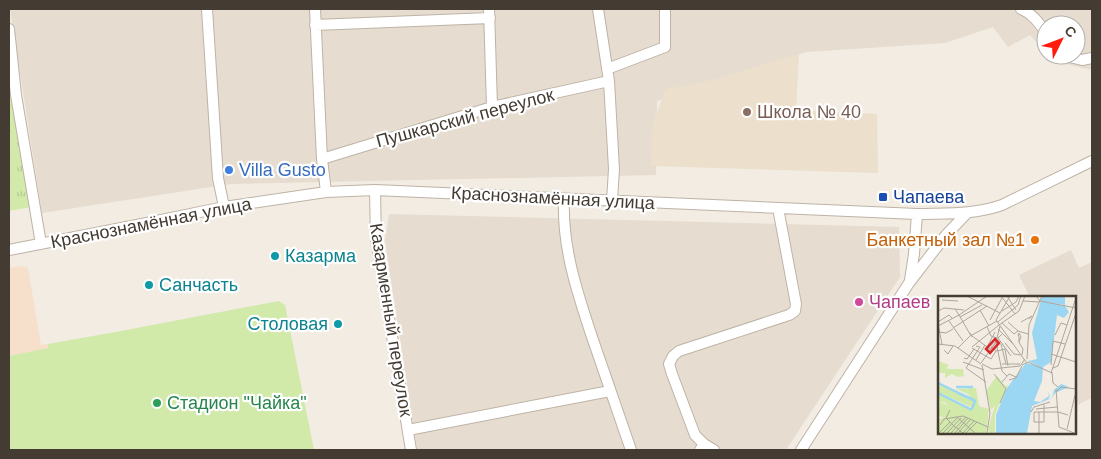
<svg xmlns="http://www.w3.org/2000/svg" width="1101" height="459" font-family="Helvetica,sans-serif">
<defs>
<pattern id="park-tufts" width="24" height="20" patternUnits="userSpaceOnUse" patternTransform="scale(1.25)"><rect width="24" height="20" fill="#d1e9a9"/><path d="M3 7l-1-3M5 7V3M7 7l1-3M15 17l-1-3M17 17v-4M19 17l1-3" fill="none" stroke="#b5c992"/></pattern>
</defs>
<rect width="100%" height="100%" fill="#f2ece2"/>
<path fill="#e6ddd0" d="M10,9H1092V70L1052,61L1047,55H1076V25H1046V53L1030,35L1008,47L993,27L945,43L807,52L657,101L656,175L231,184L42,213Z
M389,214L899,227L900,277L786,450H417L385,241Z
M1071,250L1079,268L1092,262V398L1075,406V298H1030L1019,275Z"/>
<path fill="#f6e0cc" d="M21,266L28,268L41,345L48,344L49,348L9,356V268Z"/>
<path fill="#ece0cc" d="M799,54L796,110L877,114L878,173L651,166L652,132L655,117L666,89L705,82Z"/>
<path fill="url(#park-tufts)" d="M9,77L31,207L9,211Z"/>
<path fill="#d1e9a9" d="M279,301L285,305L314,450H9V356L48,348V344L121,331Z"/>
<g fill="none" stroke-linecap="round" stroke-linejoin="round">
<g stroke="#beb3a5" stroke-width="12">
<path id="minor" d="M207,9L218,178L224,207
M315,9L322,159L326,192
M489,9L492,107
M598,9L609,81L614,169L612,201
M1021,9C1033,14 1039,23 1046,33
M315,25L490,18
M9,29L16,95L41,244
M1061,55L1082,60L1092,58
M607,69L665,47V9
M322,159L492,107L609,81
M375,190L376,240L411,450
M564,199C562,247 577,292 592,337C605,375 618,413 631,450
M9,250L147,223L224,207L326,192L375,190L917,214C946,213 974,215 1002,205L1092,161
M910,280L914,254L917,214
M408,430L610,391
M704,444L695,435L672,374L669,364L673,356L679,351L789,315L795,311L796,304L778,208
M700,450L704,444L714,450
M801,450L909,283L946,235L967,213"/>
</g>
<use href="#minor" stroke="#fff" stroke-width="10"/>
</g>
<circle fill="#8d6e63" stroke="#fff" stroke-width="2" cx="747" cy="112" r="5"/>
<circle fill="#3f7fe0" stroke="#fff" stroke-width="2" cx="229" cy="170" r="5"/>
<rect fill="#1a4fb4" stroke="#fff" stroke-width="2" x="878" y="192" width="10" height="10" rx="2.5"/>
<circle fill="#e8710a" stroke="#fff" stroke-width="2" cx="1035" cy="240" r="5"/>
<g fill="#0f9aa8" stroke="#fff" stroke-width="2">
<circle cx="275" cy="256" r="5"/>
<circle cx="149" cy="285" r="5"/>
<circle cx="338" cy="324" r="5"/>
</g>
<circle fill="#d1479c" stroke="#fff" stroke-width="2" cx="859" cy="302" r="5"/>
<circle fill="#2e9e5b" stroke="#fff" stroke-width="2" cx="157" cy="403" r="5"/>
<g text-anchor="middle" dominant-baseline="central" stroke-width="4.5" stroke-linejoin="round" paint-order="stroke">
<g font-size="18" fill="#785e54" stroke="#fff" text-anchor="start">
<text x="757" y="112">Школа № 40</text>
</g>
<g font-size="18" fill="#443c33" stroke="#fff">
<text transform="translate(465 118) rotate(-15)">Пушкарский переулок</text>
<text transform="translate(553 198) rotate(3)">Краснознамённая улица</text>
<text transform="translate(151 223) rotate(-11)">Краснознамённая улица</text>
<text transform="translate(391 320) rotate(81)">Казарменный переулок</text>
</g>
<g font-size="18" fill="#366cbe" stroke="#fff" text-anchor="start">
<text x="239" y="170">Villa Gusto</text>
</g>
<g font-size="18" fill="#164399" stroke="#fff" text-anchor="start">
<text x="893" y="197">Чапаева</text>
</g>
<g font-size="18" fill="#c56008" stroke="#fff" text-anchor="end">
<text x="1025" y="240">Банкетный зал №1</text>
</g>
<g font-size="18" fill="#0d838f" stroke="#fff" text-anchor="start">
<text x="285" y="256">Казарма</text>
<text x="159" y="285">Санчасть</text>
<text x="328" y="324" text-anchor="end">Столовая</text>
</g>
<g font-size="18" fill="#b23c85" stroke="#fff" text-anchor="start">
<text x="869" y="302">Чапаев</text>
</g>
<g font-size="18" fill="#27864d" stroke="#fff" text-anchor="start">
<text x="167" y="403">Стадион "Чайка"</text>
</g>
</g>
<g transform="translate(938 296)">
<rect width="138" height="138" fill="#f2ece2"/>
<path d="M0,88L36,105L30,98L18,93L38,92L41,110L51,113L48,137H0V123L6,122L13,113L8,107L0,105V97L34,114L35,112L0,96Z" fill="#d1e9a9"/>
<path d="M0,65L11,69L8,72L11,73H25L26,80L34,79L20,81L14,78L7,82V77H0ZM59,80L67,90L70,89L57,118V137H51V132L49,137L57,109L53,114L48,95ZM2,106L14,111L0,131L5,121L0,120Z" fill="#d1e9a9"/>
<path d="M104,0H127V9L108,6L127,10L131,16L126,22L119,19L113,66L105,71L104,85L96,105L102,106L111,100L110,96L112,100L110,103L114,102L116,94L123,88L131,91L117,97L114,102L94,110L89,137H58V119L69,92L88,67L101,70L90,65L99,63L94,37Z" fill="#9bd6f2"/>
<path fill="none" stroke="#9bd6f2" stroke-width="2.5" d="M0,87L37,105L34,113M18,91H35M0,97L34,114M20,97L36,104"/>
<path fill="none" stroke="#aca69c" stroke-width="1" d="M29,0L62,17M63,0L77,18M69,0L78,14M72,0L58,24L88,66M98,0L102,5L138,12M4,4L20,5M85,5L101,6M17,13L21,19L49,0M42,14L51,30M0,15L6,12L26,14M64,15L78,6L81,0M22,21L44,9M52,24L64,2M11,25L25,45M0,26L11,19L14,22M60,26L80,9L83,0M70,26L80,35L90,38M83,26L94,20L91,23M64,27L76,38L80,35M0,28L4,48M61,29L81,15L87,0M0,30L21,19L33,40H34L32,37M49,31L53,40L59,42M15,32L49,10M60,33L75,48M1,36L8,37L15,33M64,38L60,42L73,60M34,39L59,25M117,39L123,27L129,29M34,40L52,53M58,46L64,75L69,80M81,46L83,41L81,37L80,38L81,41V46L82,48L85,53L84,59M67,47L76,58L82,59M0,48L17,50L43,68M63,48L68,68M38,50L42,51L28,72L48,86M34,51L61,29M53,51L59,55L67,53L70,70M20,52L33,39M34,52L53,63L58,55M48,53L57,36M6,54L10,58L15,50M113,58L138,66M26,62L29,63L36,53M89,63L91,29L104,0M38,64L47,49M25,66L46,74M43,67L58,46L62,30M44,68L54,73L82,70L87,63M64,68H82M44,69L52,117L49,137M84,69L90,66L114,77M113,69L115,45L127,48M115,72L120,70L138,17M114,76L115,87L120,91M113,77L138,2M56,78L68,93L62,107M71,84L78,82L84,70M64,86L71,78L78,81M118,93L121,131L136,137M118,96L123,91L138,93M105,108L106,109V126H96V116H120L130,119M98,113L119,111M12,114L8,122L17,131L19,132L23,136H24L25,137L36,125M93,116L96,111L112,106M101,116V137M19,121L37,137M2,129L6,123L25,120L50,131M129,133L137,99M1,137L12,126M5,137L20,121M9,137L23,122M13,137L28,121M17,137L30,122M20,137L33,123M28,137L39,126"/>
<path fill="#d62828" fill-opacity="0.15" stroke="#d62828" stroke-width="2.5" d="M57,43L61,47L52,57L48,53Z"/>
<rect width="138" height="138" fill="none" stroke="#443c33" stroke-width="2.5"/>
</g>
<rect width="1101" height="459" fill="none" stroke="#443c33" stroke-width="20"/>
<g transform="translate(1061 40) rotate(48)"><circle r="24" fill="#ffffff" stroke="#b4b1ad"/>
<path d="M0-4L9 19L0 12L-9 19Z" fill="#ff1c0d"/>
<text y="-8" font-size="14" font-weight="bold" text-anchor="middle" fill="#443c33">С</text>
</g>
</svg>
